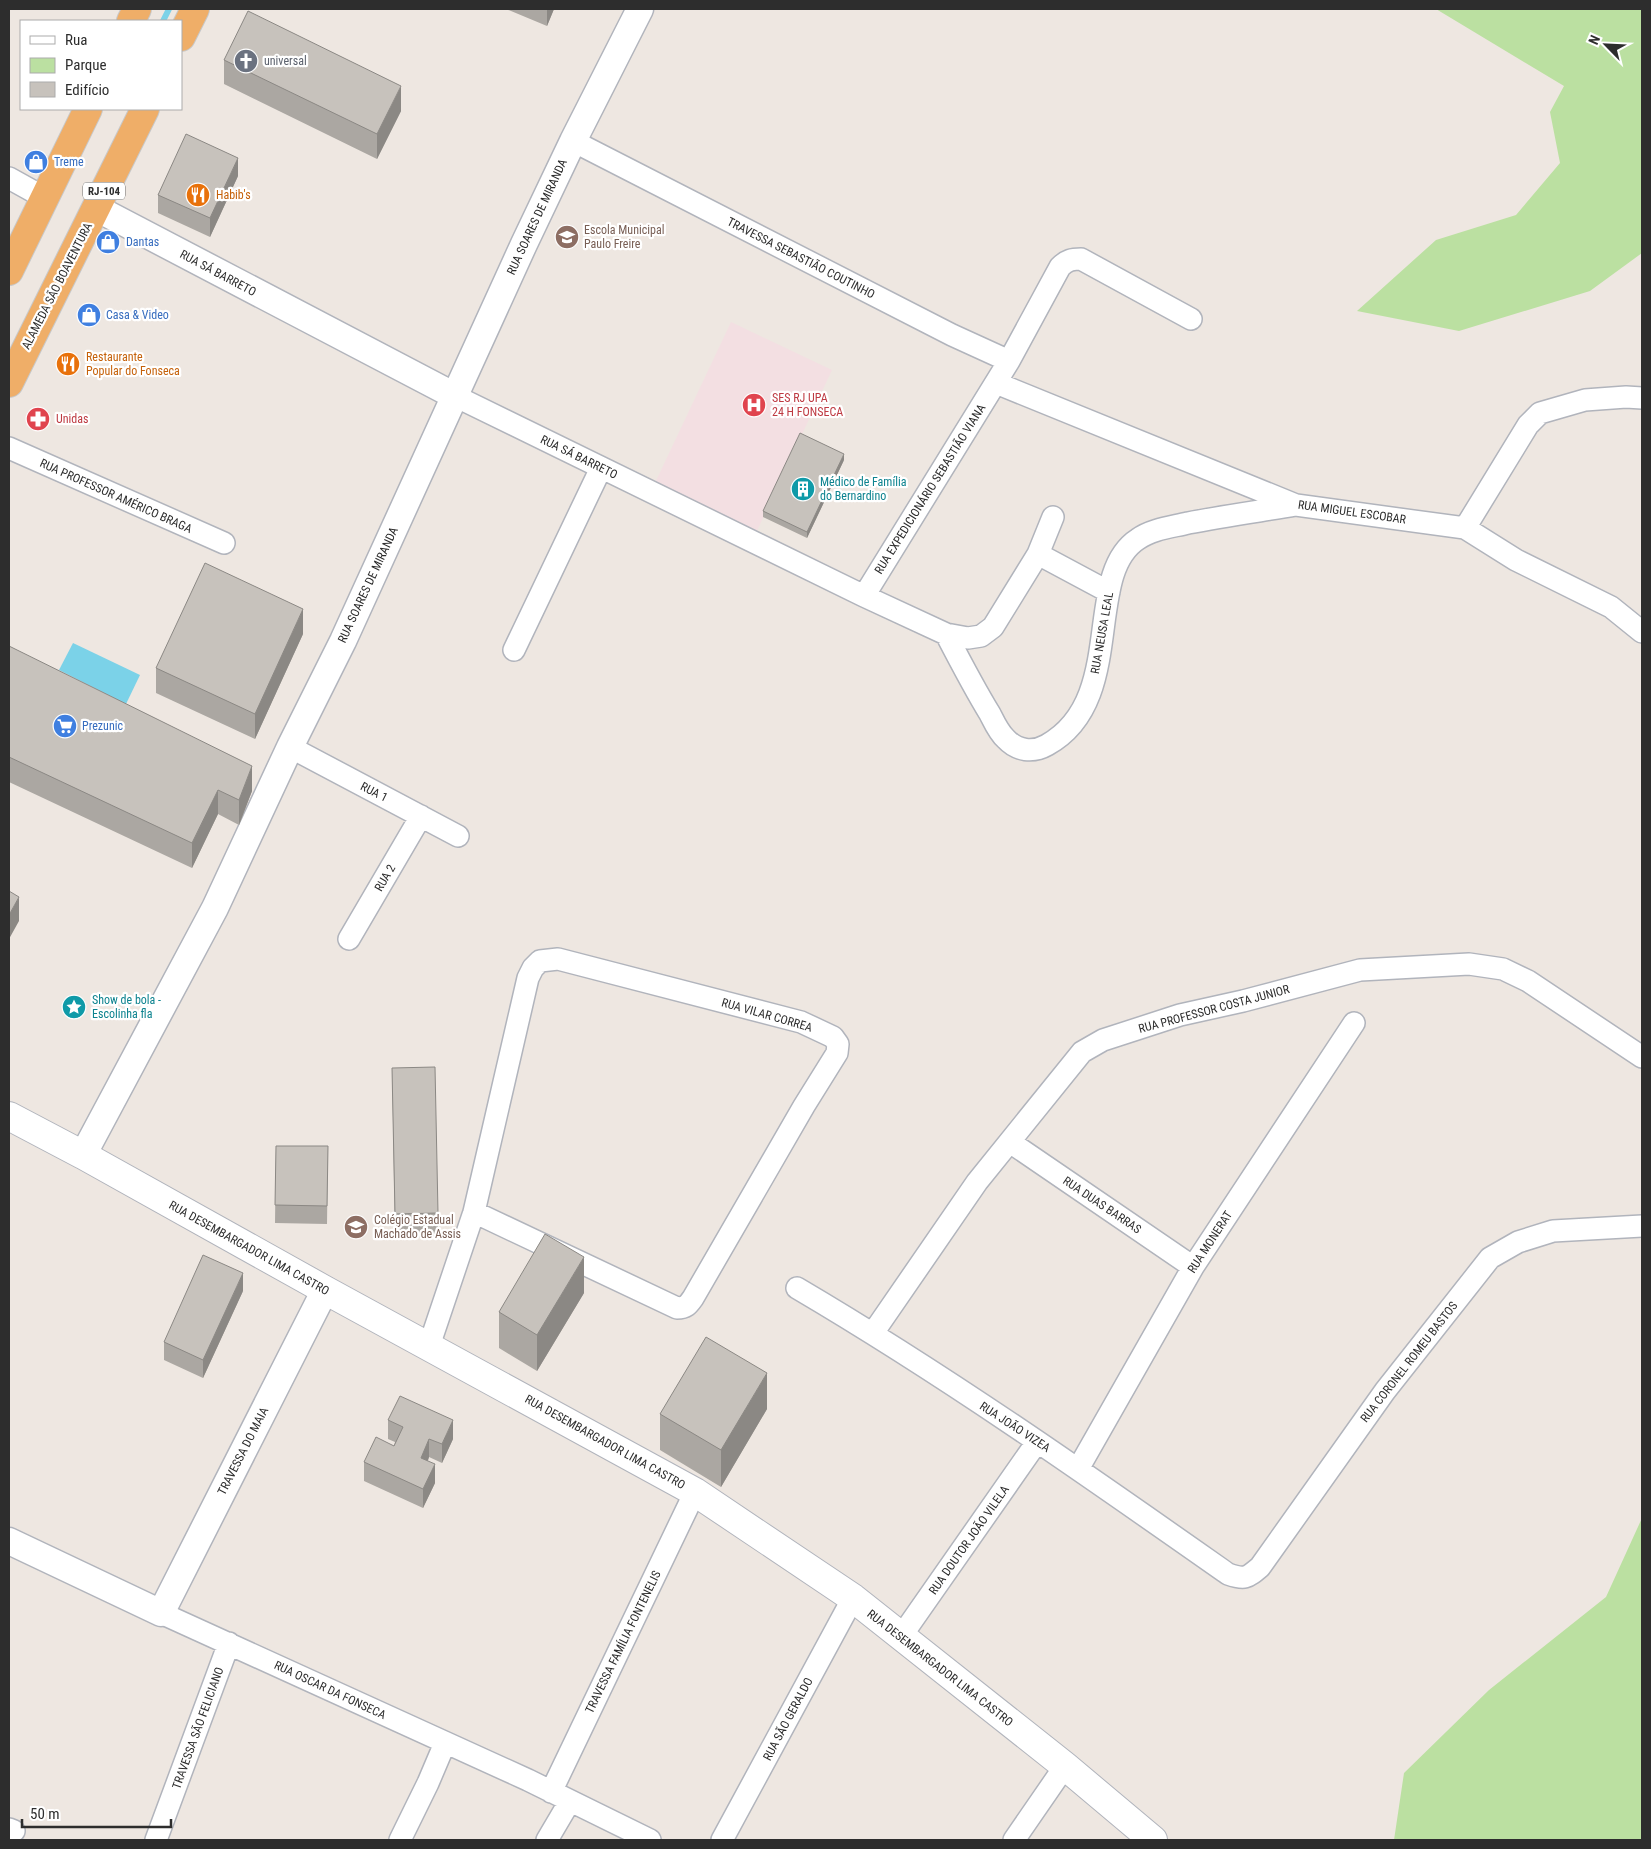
<svg xmlns="http://www.w3.org/2000/svg" width="1651" height="1849" font-family="'Roboto Condensed',sans-serif">
<rect width="100%" height="100%" fill="#eee7e1"/>
<path fill="#f3dfe2" d="M731,322L832,370L756,533L654,485Z"/>
<path fill="#bbe0a1" d="M1436,9H1642V253L1590,291L1459,331L1357,311L1436,240L1516,215L1560,163L1550,112L1564,86Z
M1642,1518V1840H1394L1404,1773L1489,1690L1606,1597Z"/>
<path fill="#7bd2e8" d="M73,643L140,675L126,704L59,670Z"/>
<g fill="none" stroke-linecap="round" stroke-linejoin="round">
<path stroke="#7bd2e8" stroke-width="6" d="M163,21L169,9"/>
<g stroke="#b1b4bc" stroke-width="24">
<path id="minor" d="M573,141L952,335L1009,361L864,596
M9,178L45,198
M1009,361L1060,267C1067,260 1072,259 1081,259L1191,319
M996,383L1296,505L1465,528L1516,560L1611,607L1642,632
M455,396L864,596L946,634L968,638L981,636L993,627L1038,554L1053,517
M9,448L224,543
M1465,528L1528,425L1540,413L1585,400L1626,397L1642,398
M1038,554L1109,592
M946,634C960,661 974,688 990,714C994,722 999,733 1006,739C1017,751 1033,753 1047,745C1128,700 1082,575 1138,539C1152,529 1172,527 1188,523C1224,516 1260,511 1296,505
M514,650L601,468
M290,747L458,836
M349,939L421,816
M1010,1142L1193,1267
M797,1288C945,1375 1087,1475 1228,1574C1245,1580 1247,1578 1260,1567L1385,1391L1490,1258L1518,1242L1553,1231L1642,1226
M873,1333L977,1182L1082,1052L1103,1040L1180,1015L1243,1001L1360,970L1469,964L1503,969L1528,981L1642,1057
M429,1346L474,1212L528,978L533,968L540,961L558,959L801,1022L833,1037L838,1044L837,1053L804,1106L693,1298C688,1305 686,1308 677,1308L474,1212
M1078,1469L1193,1267L1354,1023
M161,1613L528,1780L650,1840
M900,1638L1037,1442
M551,1792L695,1492
M9,1829L14,1831
M156,1840L229,1643
M400,1840L428,1783L445,1743
M547,1840L570,1801
M722,1840L853,1598
M1014,1840L1065,1766"/>
</g>
<g stroke="#b1b4bc" stroke-width="29">
<path id="tertiary" d="M96,208L455,396
M83,1155L215,908L290,747L343,641L524,244L573,141L640,9
M9,1541L161,1613L325,1290"/>
</g>
<g stroke="#b1b4bc" stroke-width="30">
<path id="secondary" d="M9,1116L83,1155L325,1290L695,1492L853,1598L1065,1766L1153,1840"/>
</g>
<g stroke="#c8c8c8" stroke-width="30">
<path id="trunk" d="M131,21L137,9
M181,37L195,9
M9,271L88,109
M9,383L145,109"/>
</g>
<use href="#minor" stroke="#fff" stroke-width="21"/>
<use href="#tertiary" stroke="#fff" stroke-width="26"/>
<use href="#secondary" stroke="#fff" stroke-width="28"/>
<use href="#trunk" stroke="#efae68" stroke-width="28"/>
</g>
<path fill="#aba7a2" d="M506,9H554L547,26Z
M224,60L401,111L377,159L224,84Z
M238,176L210,237L158,213V195Z
M844,460L807,538L763,517V511Z
M303,634L255,739L156,693V668Z
M9,646L252,791L239,825L218,814L192,868L9,782Z
M392,1068L438,1213V1237L395,1238Z
M276,1146H328L327,1224L275,1223Z
M243,1291L203,1378L164,1360V1342Z
M584,1293L537,1371L499,1348V1312Z
M767,1409L721,1487L660,1450V1414Z
M388,1420L453,1439L442,1463L429,1457L428,1461L435,1483L423,1508L364,1481V1462L394,1446L395,1442L388,1439Z"/>
<path fill="#8b8884" d="M547,9H554L547,26Z
M401,86V111L377,159V134Z
M238,158V176L210,237V218Z
M844,454V460L807,538V532Z
M303,609V634L255,739V714Z
M252,766V791L239,825V800Z
M218,790V814L192,868V843Z
M19,897V921L9,939V915Z
M584,1257V1293L537,1371V1335Z
M243,1273V1291L203,1378V1360Z
M767,1373V1409L721,1487V1450Z
M453,1420V1439L442,1463V1444Z
M429,1439V1457L421,1477V1458Z
M435,1464V1483L423,1508V1489Z"/>
<path fill="#c7c2bc" stroke="#8b8884" d="M248,11L401,86L377,134L224,60Z
M186,134L238,158L210,218L158,195Z
M800,433L844,454L807,532L763,511Z
M205,563L303,609L255,714L156,668Z
M9,646L252,766L239,800L218,790L192,843L9,757Z
M9,891L19,897L9,915Z
M435,1067L438,1213L395,1214L392,1068Z
M276,1146H328L327,1206L275,1205Z
M545,1234L584,1257L537,1335L499,1312Z
M203,1255L243,1273L203,1360L164,1342Z
M706,1337L767,1373L721,1450L660,1414Z
M400,1396L453,1420L442,1444L429,1439L421,1458L435,1464L423,1489L364,1462L376,1437L394,1446L403,1427L388,1420Z"/>
<defs>
<g id="church-disc" transform="scale(1.25)"><circle r="9.5" fill="#6b7280" stroke="#fff"/><path d="M-1.2-6h2.4v3.5h3.3v2.4h-3.3V6h-2.4V-.1h-3.3v-2.4h3.3Z" fill="#fff"/></g>
<g id="shop-disc" transform="scale(1.25)"><circle r="9.5" fill="#3f7fe0" stroke="#fff"/><path d="M-5-2.5h2.3a2.7 3.5 0 0 1 5.4 0H5L5.5 6h-11ZM-1.5-2.5h3a1.5 2.3 0 0 0-3 0Z" fill="#fff"/></g>
<g id="restaurant-disc" transform="scale(1.25)"><circle r="9.5" fill="#e8710a" stroke="#fff"/><path d="M-5-6h1v4h1v-4h1v4h1v-4h1v5L-1.5 .5V6h-2V.5L-5-1ZM5-6V6H3V1.5H1.5Q1.5-4 5-6Z" fill="#fff"/></g>
<g id="school-disc" transform="scale(1.25)"><circle r="9.5" fill="#8d6e63" stroke="#fff"/><path d="M0-5L7-2L0 1L-7-2ZM-4 1L0 2.5L4 1V4Q0 6-4 4Z" fill="#fff"/></g>
<g id="hospital-disc" transform="scale(1.25)"><circle r="9.5" fill="#e0444e" stroke="#fff"/><path d="M-5-5h3v3.5h4V-5h3V5h-3V1.5h-4V5h-3Z" fill="#fff"/></g>
<g id="pharmacy-disc" transform="scale(1.25)"><circle r="9.5" fill="#e0444e" stroke="#fff"/><path d="M-2-6h4v4h4v4h-4v4h-4v-4h-4v-4h4Z" fill="#fff"/></g>
<g id="building-disc" transform="scale(1.25)"><circle r="9.5" fill="#0f9aa8" stroke="#fff"/><path d="M-4-6H4V6H1V3H-1V6H-4ZM-2.5-4.3h1.7v1.8h-1.7ZM.8-4.3h1.7v1.8H.8ZM-2.5-1h1.7V.8h-1.7ZM.8-1h1.7V.8H.8Z" fill="#fff"/></g>
<g id="supermarket-disc" transform="scale(1.25)"><circle r="9.5" fill="#3f7fe0" stroke="#fff"/><path d="M-6-5.5h2.5l.6 2H6L4.5 2H-2.5L-4.4-4H-6ZM-1.5 3.2a1.3 1.3 0 1 0 .1 0ZM3 3.2a1.3 1.3 0 1 0 .1 0Z" fill="#fff"/></g>
<g id="sight-disc" transform="scale(1.25)"><circle r="9.5" fill="#0f9aa8" stroke="#fff"/><path d="M0-6L1.8-2.2L6-1.7L2.9 1.2L3.7 5.4L0 3.3L-3.7 5.4L-2.9 1.2L-6-1.7L-1.8-2.2Z" fill="#fff"/></g>
</defs>
<g fill-rule="evenodd">
<use href="#church-disc" x="246" y="61"/>
<use href="#shop-disc" x="36" y="162"/>
<use href="#restaurant-disc" x="198" y="195"/>
<use href="#school-disc" x="567" y="237"/>
<use href="#shop-disc" x="108" y="242"/>
<use href="#shop-disc" x="89" y="315"/>
<use href="#restaurant-disc" x="68" y="364"/>
<use href="#hospital-disc" x="754" y="405"/>
<use href="#pharmacy-disc" x="38" y="419"/>
<use href="#building-disc" x="803" y="489"/>
<use href="#supermarket-disc" x="65" y="726"/>
<use href="#sight-disc" x="74" y="1007"/>
<use href="#school-disc" x="356" y="1227"/>
</g>
<g text-anchor="middle" dominant-baseline="central" stroke-width="4.5" stroke-linejoin="round" paint-order="stroke">
<rect fill="#fff" stroke="#6c6c6c" stroke-width="1" x="83" y="182.5" width="42" height="17" rx="4"/>
<g font-size="11" font-weight="bold" fill="#2d2d2d">
<text x="104" y="191">RJ-104</text>
</g>
<g font-size="12" fill="#5b616d" stroke="#fff" text-anchor="start">
<text x="264" y="61">universal</text>
</g>
<g font-size="12" fill="#366cbe" stroke="#fff" text-anchor="start">
<text x="54" y="162">Treme</text>
<text x="126" y="242">Dantas</text>
<text x="106" y="315">Casa &amp; Video</text>
<text x="82" y="726">Prezunic</text>
</g>
<g font-size="12" fill="#c56008" stroke="#fff" text-anchor="start">
<text x="216" y="195">Habib's</text>
<text x="86" y="357">Restaurante<tspan x="86" dy="14">Popular do Fonseca</tspan></text>
</g>
<g font-size="12" fill="#2d2d2d" stroke="#fff">
<text transform="translate(537 217) rotate(-65)">RUA SOARES DE MIRANDA</text>
<text transform="translate(801 258) rotate(27)">TRAVESSA SEBASTIÃO COUTINHO</text>
<text transform="translate(218 273) rotate(28)">RUA SÁ BARRETO</text>
<text transform="translate(57 286) rotate(-63)">ALAMEDA SÃO BOAVENTURA</text>
<text transform="translate(579 457) rotate(26)">RUA SÁ BARRETO</text>
<text transform="translate(930 489) rotate(-58)">RUA EXPEDICIONÁRIO SEBASTIÃO VIANA</text>
<text transform="translate(116 496) rotate(24)">RUA PROFESSOR AMÉRICO BRAGA</text>
<text transform="translate(1352 512) rotate(8)">RUA MIGUEL ESCOBAR</text>
<text transform="translate(368 585) rotate(-65)">RUA SOARES DE MIRANDA</text>
<text transform="translate(1102 633) rotate(-80)">RUA NEUSA LEAL</text>
<text transform="translate(374 792) rotate(27)">RUA 1</text>
<text transform="translate(385 878) rotate(-60)">RUA 2</text>
<text transform="translate(1214 1009) rotate(-15)">RUA PROFESSOR COSTA JUNIOR</text>
<text transform="translate(767 1015) rotate(16)">RUA VILAR CORREA</text>
<text transform="translate(1102 1205) rotate(34)">RUA DUAS BARRAS</text>
<text transform="translate(1210 1242) rotate(-57)">RUA MONERAT</text>
<text transform="translate(249 1248) rotate(29)">RUA DESEMBARGADOR LIMA CASTRO</text>
<text transform="translate(1409 1362) rotate(-52)">RUA CORONEL ROMEU BASTOS</text>
<text transform="translate(1015 1427) rotate(33)">RUA JOÃO VIZEA</text>
<text transform="translate(605 1442) rotate(29)">RUA DESEMBARGADOR LIMA CASTRO</text>
<text transform="translate(243 1451) rotate(-63)">TRAVESSA DO MAIA</text>
<text transform="translate(969 1540) rotate(-55)">RUA DOUTOR JOÃO VILELA</text>
<text transform="translate(623 1642) rotate(-64)">TRAVESSA FAMÍLIA FONTENELIS</text>
<text transform="translate(940 1668) rotate(38)">RUA DESEMBARGADOR LIMA CASTRO</text>
<text transform="translate(330 1690) rotate(25)">RUA OSCAR DA FONSECA</text>
<text transform="translate(788 1719) rotate(-62)">RUA SÃO GERALDO</text>
<text transform="translate(198 1728) rotate(-70)">TRAVESSA SÃO FELICIANO</text>
</g>
<g font-size="12" fill="#785e54" stroke="#fff" text-anchor="start">
<text x="584" y="230">Escola Municipal<tspan x="584" dy="14">Paulo Freire</tspan></text>
<text x="374" y="1220">Colégio Estadual<tspan x="374" dy="14">Machado de Assis</tspan></text>
</g>
<g font-size="12" fill="#be3a42" stroke="#fff" text-anchor="start">
<text x="772" y="398">SES RJ UPA<tspan x="772" dy="14">24 H FONSECA</tspan></text>
<text x="56" y="419">Unidas</text>
</g>
<g font-size="12" fill="#0d838f" stroke="#fff" text-anchor="start">
<text x="820" y="482">Médico de Família<tspan x="820" dy="14">do Bernardino</tspan></text>
<text x="92" y="1000">Show de bola -<tspan x="92" dy="14">Escolinha fla</tspan></text>
</g>
</g>
<rect width="1651" height="1849" fill="none" stroke="#2d2d2d" stroke-width="20"/>
<rect x="20" y="20" width="162" height="90" fill="#ffffff" stroke="#ababab"/>
<rect x="30" y="36" width="25" height="8" fill="#ffffff" stroke="#ababab"/>
<text x="65" y="45" font-size="15" fill="#2d2d2d">Rua</text>
<rect x="30" y="58" width="25" height="15" fill="#bbe0a1" stroke="#ababab"/>
<text x="65" y="70" font-size="15" fill="#2d2d2d">Parque</text>
<rect x="30" y="82" width="25" height="15" fill="#c7c2bc" stroke="#ababab"/>
<text x="65" y="95" font-size="15" fill="#2d2d2d">Edifício</text>
<g transform="translate(1606 45) rotate(294)" stroke="#ffffff" stroke-width="4" paint-order="stroke">
<path d="M0-4L9 19L0 12L-9 19Z" fill="#2d2d2d"/>
<text y="-8" font-size="14" font-weight="bold" text-anchor="middle" fill="#2d2d2d">N</text>
</g>
<path d="M22 1819v8h149v-8" fill="none" stroke="#2d2d2d" stroke-width="2.5"/>
<text x="30" y="1819" font-size="15" fill="#2d2d2d" stroke="#ffffff" stroke-width="4" paint-order="stroke">50 m</text>
</svg>
